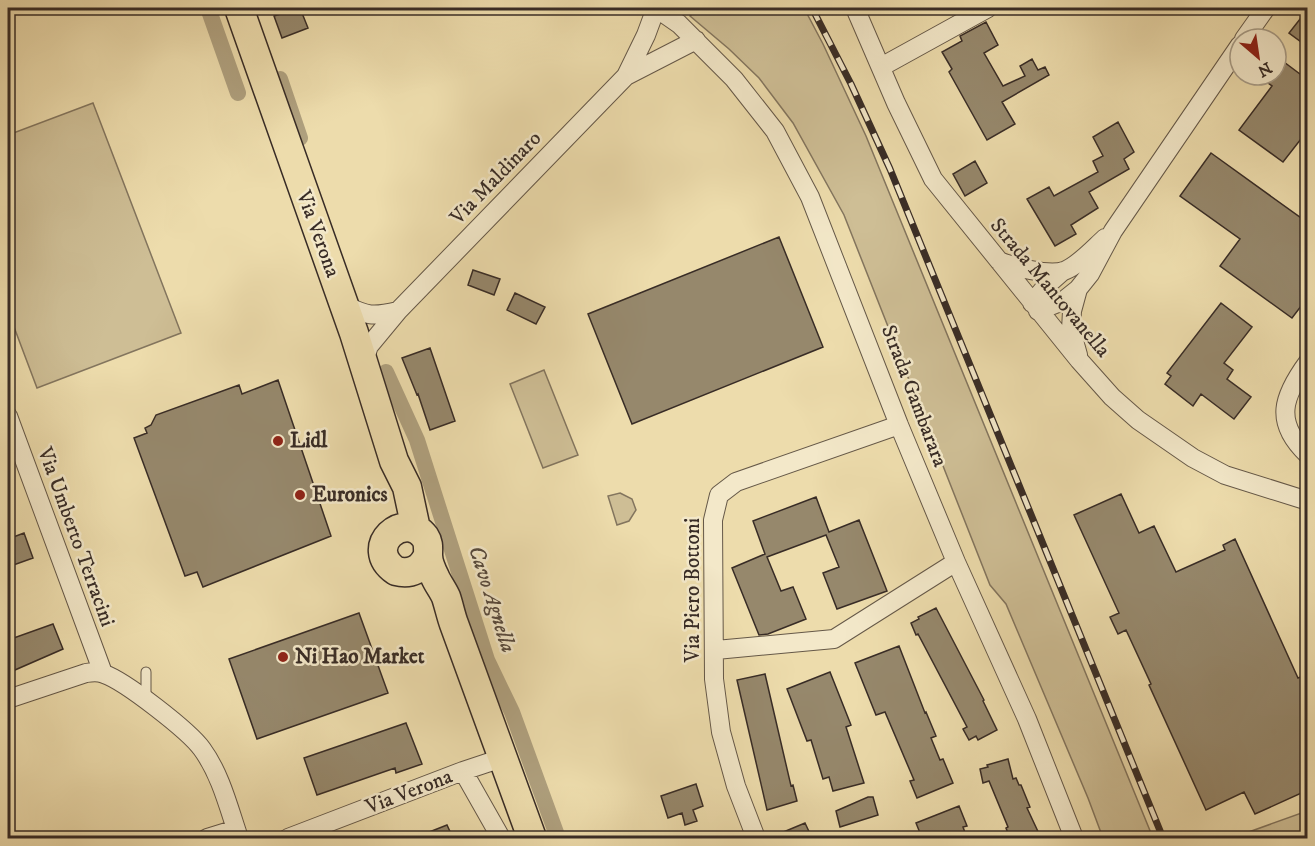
<svg xmlns="http://www.w3.org/2000/svg" width="1315" height="846" font-family="'IM FELL DW Pica',serif">
<rect width="100%" height="100%" fill="#eddcac"/>
<filter id="stains"><feTurbulence type="fractalNoise" baseFrequency=".00333" numOctaves="4"/><feColorMatrix values="0 0 0 0 .2 0 0 0 0 .09 0 0 0 0 .02 0 0 0 .5 -.17"/></filter>
<radialGradient id="worn" r=".72"><stop offset=".6" stop-color="#630" stop-opacity="0"/><stop offset="1" stop-color="#630" stop-opacity=".3"/></radialGradient>
<path fill="#cebe95" stroke="#83755e" stroke-width="1.5" d="M698,8H804L823,44L866,136L1153,838H1103L1088,798L1006,604L990,585L844,215L793,123L759,78L729,49L690,16Z
M93,103L181,333L37,388L8,311V135Z
M544,370L578,455L543,468L510,384Z
M620,493L632,499L636,510L629,521L617,525L608,496Z
M1307,811V838H1232Z"/>
<g fill="none" stroke-linecap="round" stroke-linejoin="round">
<path stroke="#afa07e" stroke-width="16" d="M208,8L238,93
M280,79L300,138
M386,372L417,440L487,660L512,712L558,838"/>
</g>
<path fill="#96886c" stroke="#382c26" stroke-width="1.5" d="M300,8L308,28L282,38L274,16Z
M1308,9V47L1289,33Z
M986,22L998,45L984,53L1003,86L1025,76L1020,66L1032,59L1038,70L1045,67L1049,75L1002,102L1015,124L987,140L949,72L952,69L942,52L962,41L960,36Z
M1276,56L1300,74L1308,64V130L1283,162L1239,130L1272,86L1257,75H1276Z
M1118,122L1134,152L1124,159L1129,169L1089,192L1098,208L1071,225L1076,234L1055,246L1027,199L1049,187L1054,196L1098,172L1093,161L1103,156L1093,137Z
M1211,153L1308,223V297L1292,318L1220,266L1240,239L1180,196Z
M975,161L987,183L965,196L953,174Z
M779,237L823,347L632,424L588,314Z
M473,270L500,279L494,295L468,285Z
M515,293L545,307L536,324L507,310Z
M1221,303L1252,327L1224,363L1233,370L1227,379L1251,397L1234,419L1201,394L1193,406L1165,384L1171,376L1167,373Z
M430,348L455,421L430,430L418,394L417,395L402,358Z
M278,380L331,536L203,587L197,572L185,576L134,438L147,433L145,428L151,425L156,415L239,385L242,394Z
M1121,494L1139,533L1154,526L1176,572L1225,550L1223,545L1235,539L1298,678L1308,674V690L1302,692L1308,705V790L1255,814L1244,792L1206,810L1149,685L1151,684L1126,630L1118,634L1110,617L1119,613L1074,515Z
M816,497L829,532L859,520L887,591L837,609L823,573L839,567L826,535L767,557L781,591L793,587L806,619L768,634L759,635L732,568L765,554L753,521Z
M24,533L33,558L8,567V539Z
M936,608L984,700L983,701L997,730L978,740L976,736L969,740L963,729L967,727L918,634L916,635L911,623L919,619L918,617Z
M359,613L388,693L257,739L229,659Z
M53,624L63,649L8,673V640Z
M899,646L925,713L926,712L936,736L931,738L940,760L943,759L953,783L917,798L910,781L914,780L885,712L876,715L855,663Z
M830,672L851,725L846,727L864,783L833,791L829,777L823,779L811,740L807,741L787,689Z
M765,674L791,786L793,785L797,801L767,810L737,680Z
M406,723L422,764L396,773L395,768L317,795L304,758Z
M1008,759L1013,779L1016,778L1019,785H1021L1030,807L1027,808L1041,838H1010L1006,828L1008,827L989,781L983,783L980,769L988,767L987,765Z
M696,784L703,806L693,810L697,821L685,825L682,813L668,818L661,796Z
M868,797H873L878,815L840,827L836,811Z
M959,806L967,826L963,827L967,838H922L916,823Z
M805,823L812,838H769Z
M447,825L453,838H414Z"/>
<g fill="none" stroke-linecap="round" stroke-linejoin="round">
<g stroke="#655848" stroke-width="11">
<path id="lane" d="M146,672V698"/>
</g>
<g stroke="#655848" stroke-width="20">
<path id="street" d="M656,8L679,24L734,79L775,131L810,197L899,425L956,562L1027,719L1074,838
M855,8L896,103L933,179L1079,360L1112,397L1138,420L1193,458L1225,475L1308,501
M1244,39L1266,8
M881,67L988,8
M626,76L696,40
M999,261C1014,267 1048,276 1064,271C1079,265 1093,249 1105,238
M1032,303L1046,286L1063,271
M344,305C368,316 372,317 398,311
M1038,311L1063,301L1078,289
M1078,355L1071,330L1072,311L1078,289L1090,274L1113,231L1240,45
M1308,362C1283,396 1273,422 1308,455
M363,363L369,346L398,311L626,76L646,35L656,8
M8,416L103,673
M716,650L834,639L956,562
M8,699L86,673C92,672 98,671 104,674C125,681 189,731 202,749C221,775 229,809 239,838
M463,771L502,758
M207,838L236,829
M288,838L463,771L501,838
M756,838L736,786L721,732L714,679L713,520L719,495L736,482L899,425"/>
</g>
<g stroke="#382c26" stroke-width="31">
<path id="primary" d="M239,8L354,333L394,461L407,487L416,529
M428,555C422,569 411,575 396,571C361,547 405,509 425,537C429,543 428,548 428,555C428,561 432,571 435,577C438,584 443,590 446,597C449,606 451,616 454,624L532,838"/>
</g>
<use href="#lane" stroke="#f3e8c9" stroke-width="9"/>
<use href="#street" stroke="#f3e8c9" stroke-width="18"/>
<use href="#primary" stroke="#eddcac" stroke-width="28"/>
<g stroke="#382c26" stroke-width="7">
<path id="rail" d="M812,8L851,84L890,169L1163,838"/>
</g>
<use href="#rail" stroke="#f3e8c9" stroke-width="4.5" stroke-dasharray="14" stroke-linecap="butt"/>
</g>
<g fill="#8f2418" stroke="#f3e8c9" stroke-width="2">
<circle cx="278" cy="441" r="6"/>
<circle cx="300" cy="495" r="6"/>
<circle cx="283" cy="657" r="6"/>
</g>
<g text-anchor="middle" dominant-baseline="central" stroke-width="5" stroke-linejoin="round" paint-order="stroke">
<g font-size="21" fill="#382c26" stroke="#f3e8c9">
<text transform="translate(496 178) rotate(-46)">Via Maldinaro</text>
<text transform="translate(318 234) rotate(70)">Via Verona</text>
<text transform="translate(1050 288) rotate(50)">Strada Mantovanella</text>
<text transform="translate(914 396) rotate(69)">Strada Gambarara</text>
<text transform="translate(76 537) rotate(70)">Via Umberto Terracini</text>
<text transform="translate(693 590) rotate(-90)">Via Piero Bottoni</text>
<text transform="translate(409 792) rotate(-21)">Via Verona</text>
</g>
<g font-size="21" font-weight="bold" fill="#382c26" stroke="#f3e8c9" text-anchor="start">
<text x="290" y="441">Lidl</text>
<text x="312" y="495">Euronics</text>
<text x="295" y="657">Ni Hao Market</text>
</g>
<g font-size="22" font-style="italic" fill="#56493c" stroke="#f3e8c9">
<text transform="translate(492 599) rotate(72)">Cavo Agnella</text>
</g>
</g>
<rect width="1315" height="846" fill="none" stroke="#eddcac" stroke-width="30"/>
<rect x="9" y="9" width="1297" height="828" fill="none" stroke="#382c26" stroke-width="3"/>
<rect x="15" y="15" width="1285" height="816" fill="none" stroke="#382c26" stroke-width="1.5"/>
<g transform="translate(1258 57) rotate(151)"><circle r="28" fill="#f3e8c9" stroke="#a89d88" stroke-width="1.5"/>
<path d="M0-4.5L10 22L0 15L-10 22Z" fill="#8f2418"/>
<text y="-9" font-size="16" font-weight="bold" text-anchor="middle" fill="#382c26">N</text>
</g>
<rect width="100%" height="100%" filter="url(#stains)"/>
<rect width="100%" height="100%" fill="url(#worn)"/>
</svg>
